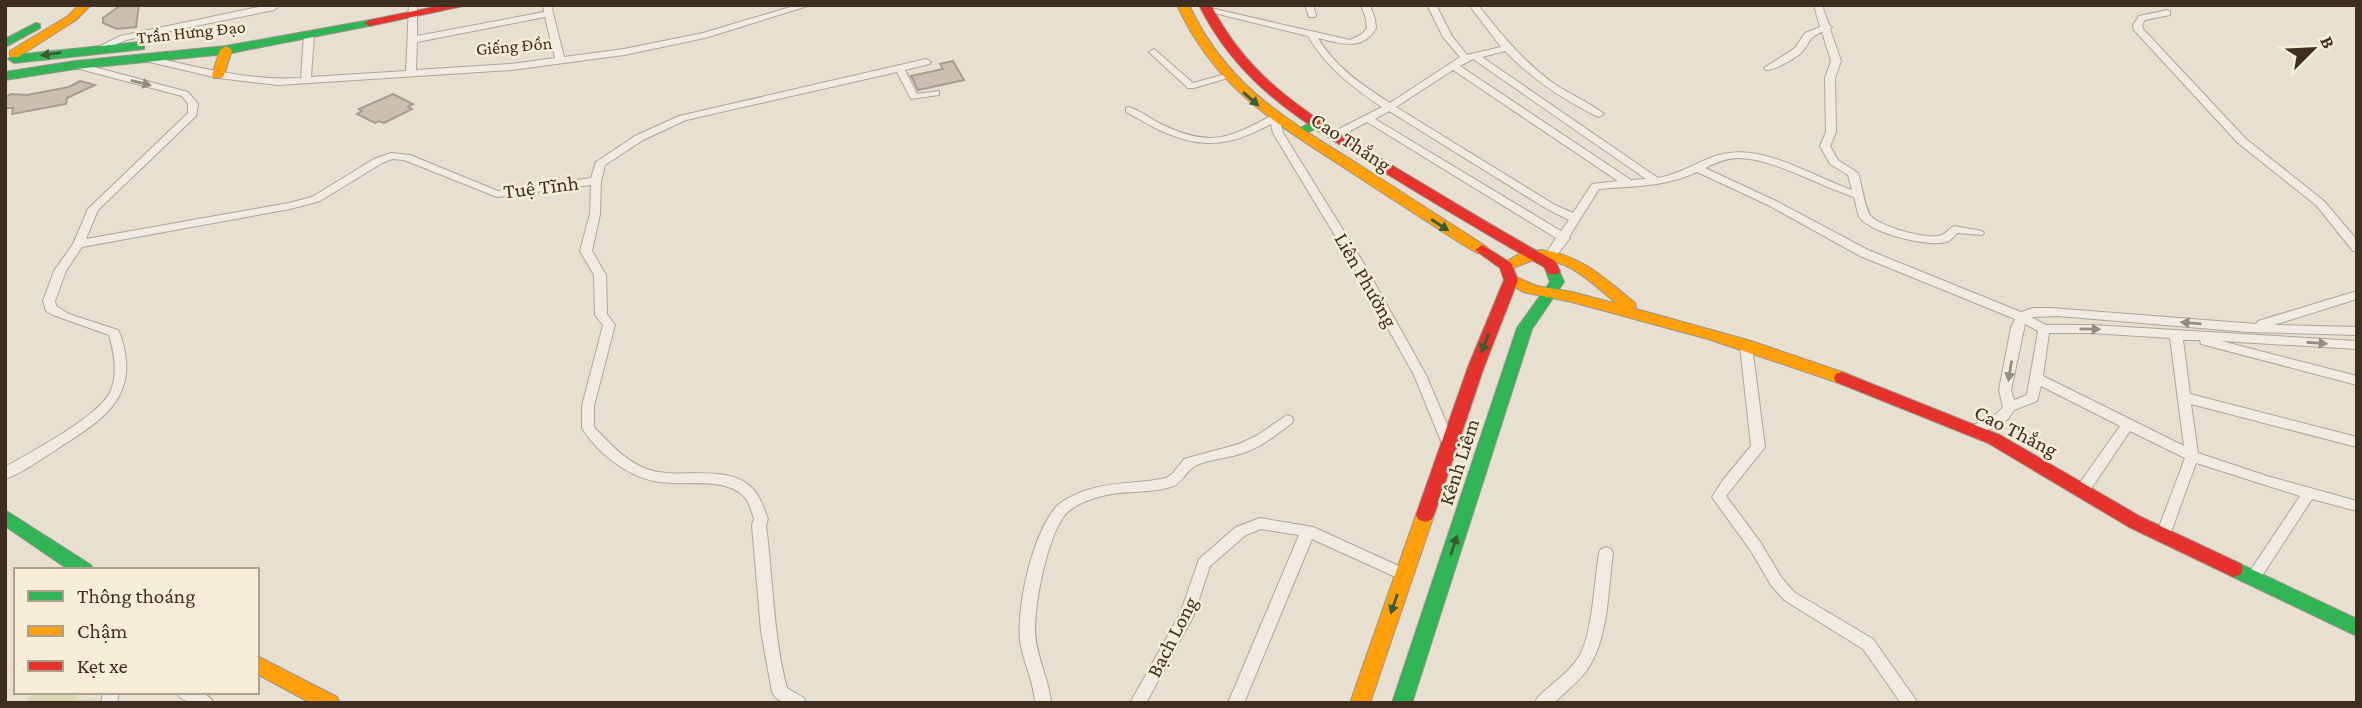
<svg xmlns="http://www.w3.org/2000/svg" width="2362" height="708" font-family="'Crimson Pro',serif">
<rect width="100%" height="100%" fill="#e7e0d1"/>
<path fill="#d6d7b3" d="M36,692H73L77,699L99,700V703H24Z"/>
<path fill="#cbbfb2" stroke="#a89c90" stroke-width="2" d="M121,5H139L136,27L117,29L103,23V18Z
M953,61L964,80L918,90L911,76L943,69L940,64Z
M80,81L95,85L67,98L66,104L12,114L13,108H5V97L11,94L27,95L69,87Z
M393,94L413,104L408,107L412,109L384,123L379,121L375,123L357,114L362,111L359,109Z"/>
<g fill="none" stroke-linecap="round" stroke-linejoin="round">
<g stroke="#ada599" stroke-width="2">
<path id="street" d="M268,5L278,7L274,10L126,40L101,51L96,48L120,36Z
M409,5H417V36L544,12L543,5H551L564,57L624,49L703,33L797,5H811L705,38L624,55L511,70L278,85L218,78L141,60L139,58L144,55C196,67 248,81 301,78L304,35L309,32L314,35L311,77L406,71ZM545,17L555,58L511,64L416,70L417,42Z
M1305,5H1313L1316,15L1315,17H1309Z
M1361,5H1370L1375,19L1376,28C1363,52 1339,43 1318,38C1335,67 1362,85 1390,103L1460,57L1443,37L1427,5H1436L1452,36L1467,55L1501,47L1469,5H1478C1501,34 1523,61 1553,83C1569,94 1589,102 1604,114L1599,117L1596,116C1562,99 1531,78 1505,51L1482,57L1658,178C1682,174 1700,159 1723,154C1764,144 1814,177 1852,190L1848,175L1830,164L1820,146L1826,132L1825,78L1831,61L1822,32C1806,39 1812,41 1802,52C1794,59 1776,70 1766,70L1764,68L1795,48L1805,33L1820,27L1814,5H1822L1829,25L1832,27L1830,29L1841,61L1835,78L1836,132L1830,146L1838,160L1858,173C1861,182 1865,208 1870,215C1877,226 1930,241 1942,235C1947,233 1949,228 1954,226L1982,231L1984,233L1982,235L1957,233C1955,235 1951,240 1949,241C1932,249 1871,233 1860,218C1857,213 1856,203 1854,197C1819,186 1771,157 1736,158C1724,159 1715,163 1705,168L1776,201L1868,250L2021,312L2033,308H2051L2256,324L2258,321L2357,291V299L2274,325L2357,327V335L2248,332L2058,316L2031,317L2046,325H2092L2357,341V349L2221,341L2357,376V385L2201,344L2200,340H2183L2190,394L2357,437V447L2191,404L2198,453L2267,476L2357,501V511L2312,499L2258,582L2253,584L2248,582L2246,578L2248,574L2300,496L2196,463L2170,535L2168,539L2163,541L2158,539L2156,535L2185,458L2130,431L2087,495L2082,496L2077,495L2075,491L2077,487L2120,426L2041,386L2037,401L2014,410L2008,419L1996,427L1972,435L1967,433L1965,430L1967,427C1981,422 1994,419 2003,407L1999,390L2011,328L2015,319L1860,256L1768,205L1697,172C1665,187 1633,186 1599,189L1569,237L1570,238L1557,255H1549L1547,252L1556,238L1367,122L1339,137H1331V133L1382,107C1352,87 1326,67 1308,36L1202,10L1206,7L1350,40L1362,34L1367,28L1366,19ZM1473,59L1646,179L1631,180L1460,66ZM1453,70L1618,181L1592,184L1573,213L1555,205L1396,107ZM1389,111L1547,209L1569,220L1561,231L1375,119ZM2025,324L2038,331L2027,395L2014,400L2011,390ZM2049,333H2092L2170,338L2184,446L2043,376Z
M2167,10L2170,11V15L2145,20L2142,25L2143,29L2246,139L2324,201L2357,240V251H2353L2316,205L2238,143L2134,30L2133,25L2139,16Z
M1154,49L1193,83L1226,74L1231,77L1194,88H1188L1151,54L1149,52Z
M926,59L931,62L929,64L905,70L917,94L939,91V95L911,99L897,72L686,120L643,140L605,165L601,181L600,214L592,251L606,275L607,314L615,325L594,406V427C610,444 627,463 650,470C680,480 730,462 754,490C761,498 764,509 768,519L766,525C773,579 773,635 787,688L804,698L806,703C793,703 779,706 772,692L761,631L752,525L754,519C752,513 750,505 746,499C729,475 680,487 654,481C625,475 597,452 582,428V406L603,325L595,315L594,275L580,251L590,214L591,185L497,197L404,160L392,159L382,163L320,201L290,209L82,247L66,271L55,301L56,306L69,314L118,330C123,340 125,351 126,361C130,407 90,427 57,449C41,459 23,473 5,479V467C29,453 102,415 111,390C118,373 114,352 109,335L53,315L46,311L43,301L54,271L73,244L88,209L188,113V104L182,96L72,67V63L75,62L188,92L198,104L196,116L98,210L86,239L289,203L312,197L374,159L391,153L410,155L498,191L591,178L596,162L635,136L679,116Z
M1129,107C1141,111 1151,119 1163,125C1210,147 1228,139 1271,116H1279L1283,133L1363,262L1426,375L1455,443L1453,446H1443L1414,375L1351,262L1273,133L1271,124C1228,147 1200,150 1155,128C1145,123 1136,117 1126,112V108Z
M1746,342L1752,346L1765,447L1726,496L1761,543L1781,577L1794,592L1873,639L1918,703H1901L1863,649L1784,600L1771,585L1751,551L1712,497L1723,480L1751,446L1740,346Z
M1287,415L1292,417L1293,420L1292,423C1277,434 1263,446 1246,452C1231,458 1208,459 1195,466C1185,472 1183,483 1171,487C1148,494 1124,490 1102,496C1089,499 1072,506 1064,516C1047,540 1035,600 1035,630C1035,655 1049,677 1051,703H1035C1034,681 1023,662 1020,641C1017,604 1032,537 1055,508C1063,499 1076,494 1087,490C1113,481 1140,484 1166,478L1172,474L1184,459L1239,444L1256,436Z
M1260,518L1313,527L1410,571L1412,575L1410,579L1405,581L1400,579L1312,539L1244,703H1228L1299,535L1261,529L1246,535L1210,566L1194,615L1146,703H1130L1180,614L1199,559L1236,527Z
M1606,547L1611,549L1613,553C1608,589 1609,635 1589,667C1580,681 1566,691 1554,703H1535L1537,698C1551,684 1570,672 1580,655C1593,630 1594,582 1599,553L1601,549Z
M103,692H119L117,703H101Z
M176,692C190,692 206,689 214,703C200,703 184,706 176,692Z"/>
</g>
<g stroke="#9c958a" stroke-width="2">
<path id="fast" d="M370,20L376,23L374,25L226,54L75,69L5,80V72L75,61L226,46Z
M36,23L40,24V28L5,47V39Z
M140,42L144,43V49L14,63L8,59L14,55Z
M1316,119L1321,120V126L1298,137L1292,133Z
M1553,266L1558,268L1564,282L1532,329L1412,703H1392L1517,328L1550,282L1546,271Z
M5,510L91,565L93,570H69L5,526Z
M2234,561L2357,619V636L2227,574L2225,569L2227,564Z"/>
</g>
<g stroke="#9c958a" stroke-width="2">
<path id="slow" d="M79,5H91L76,20L18,57H10V51L68,16Z
M1177,5H1189C1227,87 1288,120 1361,166C1403,193 1445,220 1487,247L1489,250L1487,253H1477L1460,243C1421,218 1382,192 1343,167C1271,120 1215,87 1177,5Z
M226,46L232,50L224,75L222,78H214L212,75L220,50Z
M1542,250C1581,255 1606,279 1635,303L1636,309L1751,341L1848,374L1850,378L1842,384L1708,339L1572,302L1523,292L1504,280L1511,275L1537,286L1572,292L1617,304C1593,284 1565,254 1532,261C1523,263 1515,268 1506,271L1499,266L1519,254Z
M1425,508L1431,510L1434,515L1370,703H1350L1416,515L1419,510Z
M257,656L337,697L340,703H311L257,674Z"/>
</g>
<g stroke="#9c958a" stroke-width="2">
<path id="jam" d="M444,5H468L370,26L364,23L370,20Z
M1199,5H1211C1252,86 1319,120 1393,166C1447,198 1500,231 1555,261L1560,271L1558,274H1548L1544,267C1491,237 1439,206 1387,174C1310,125 1242,91 1199,5Z
M1482,245L1511,263L1518,280L1484,367L1434,515L1431,520L1425,522L1419,520L1416,515L1468,367L1504,280L1500,268L1475,250Z
M1842,372L2000,435L2141,517L2241,564L2243,569L2241,574L2234,577L2227,574L2129,527L1988,443L1836,382L1834,378L1836,374Z"/>
</g>
<use href="#street" fill="#efebe3" fill-rule="evenodd"/>
<use href="#fast" fill="#30b455" fill-rule="evenodd"/>
<use href="#slow" fill="#ff9f0a" fill-rule="evenodd"/>
<use href="#jam" fill="#e5322d" fill-rule="evenodd"/>
</g>
<defs><path id="oneway-solid" d="M-6-.8H1V-3.2L6.5 0L1 3.2V.8H-6Z" transform="scale(1.75)"/></defs>
<g fill="#385d33">
<use href="#oneway-solid" transform="translate(51 54) rotate(173)"/>
<use href="#oneway-solid" transform="translate(1251 99) rotate(41)"/>
<use href="#oneway-solid" transform="translate(1440 225) rotate(33)"/>
<use href="#oneway-solid" transform="translate(1485 343) rotate(112)"/>
<use href="#oneway-solid" transform="translate(1454 545) rotate(-72)"/>
<use href="#oneway-solid" transform="translate(1394 604) rotate(109)"/>
</g>
<g fill="#968c82">
<use href="#oneway-solid" transform="translate(141 83) rotate(14)"/>
<use href="#oneway-solid" transform="translate(2191 323) rotate(-175)"/>
<use href="#oneway-solid" transform="translate(2090 329) rotate(1)"/>
<use href="#oneway-solid" transform="translate(2317 343) rotate(4)"/>
<use href="#oneway-solid" transform="translate(2010 371) rotate(99)"/>
</g>
<g text-anchor="middle" dominant-baseline="central" stroke-width="5" stroke-linejoin="round" paint-order="stroke">
<g font-size="18" fill="#3d2e20" stroke="#f7eed8">
<text transform="translate(191 32) rotate(-6)">Trần Hưng Đạo</text>
<text transform="translate(514 46) rotate(-5)">Giếng Đồn</text>
</g>
<g font-size="21" fill="#3d2e20" stroke="#f7eed8">
<text transform="translate(1351 142) rotate(33)">Cao Thắng</text>
<text transform="translate(541 187) rotate(-7)">Tuệ Tĩnh</text>
<text transform="translate(1366 280) rotate(60)">Liên Phường</text>
<text transform="translate(2016 431) rotate(27)">Cao Thắng</text>
<text transform="translate(1459 462) rotate(-72)">Kênh Liêm</text>
<text transform="translate(1172 637) rotate(-63)">Bạch Long</text>
</g>
</g>
<rect width="2362" height="708" fill="none" stroke="#3d2e20" stroke-width="14"/>
<rect x="14" y="568" width="245" height="126" fill="#f7eed8" stroke="#ada18e" stroke-width="2"/>
<rect x="28" y="591" width="35" height="10" fill="#30b455" stroke="#ada18e" stroke-width="2"/>
<text x="77" y="603" font-size="21" fill="#3d2e20">Thông thoáng</text>
<rect x="28" y="626" width="35" height="10" fill="#ff9f0a" stroke="#ada18e" stroke-width="2"/>
<text x="77" y="638" font-size="21" fill="#3d2e20">Chậm</text>
<rect x="28" y="661" width="35" height="10" fill="#e5322d" stroke="#ada18e" stroke-width="2"/>
<text x="77" y="673" font-size="21" fill="#3d2e20">Kẹt xe</text>
<g transform="translate(2313 49) rotate(66)" stroke="#f7eed8" stroke-width="5" paint-order="stroke">
<path d="M0-5L12 26L0 18L-12 26Z" fill="#3d2e20"/>
<text y="-10" font-size="19" font-weight="bold" text-anchor="middle" fill="#3d2e20">B</text>
</g>
</svg>
